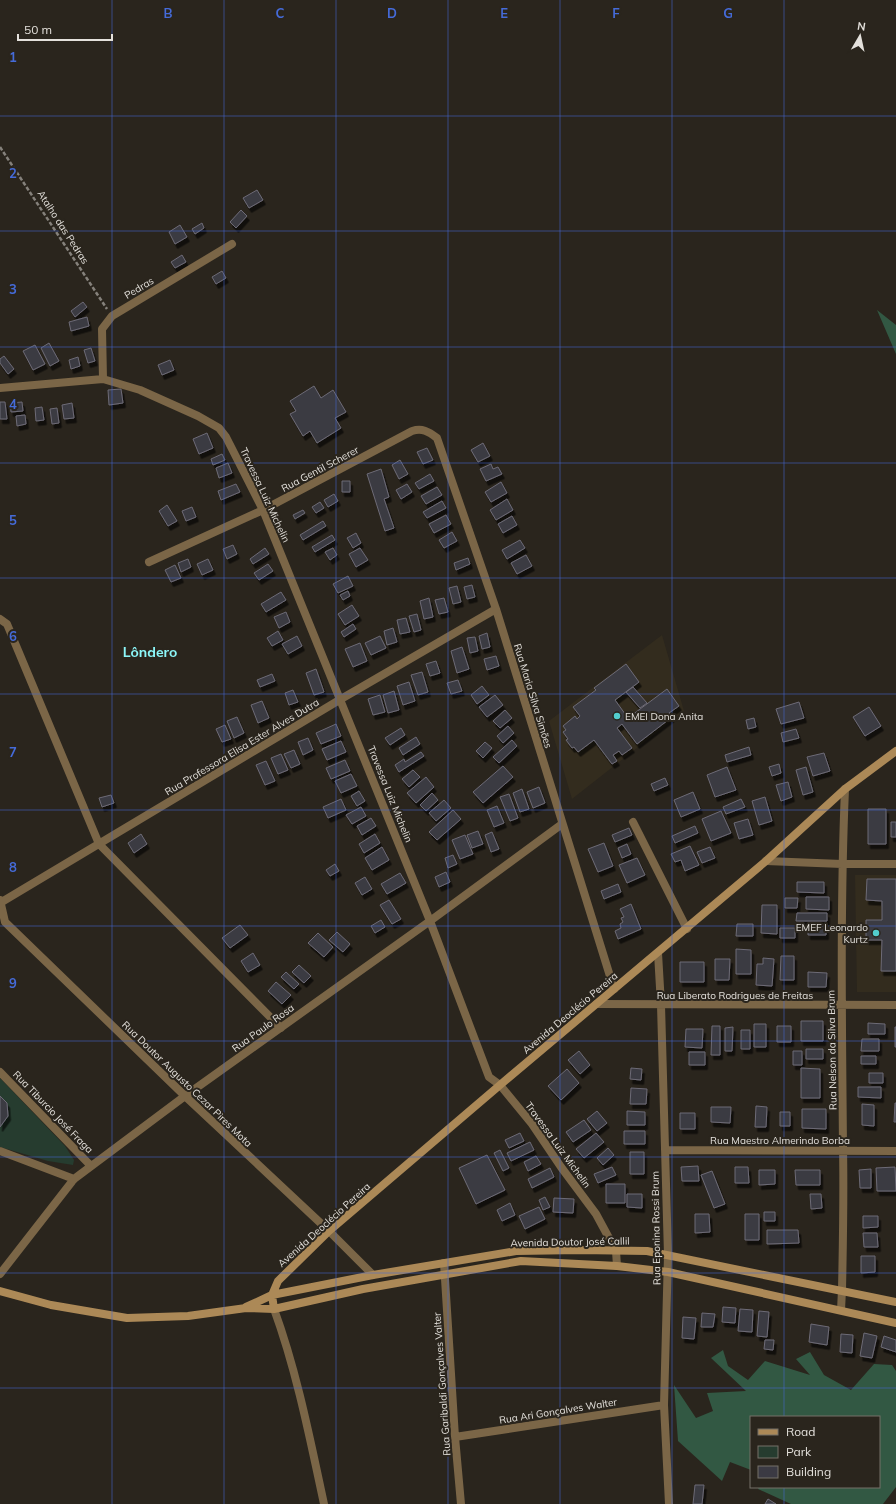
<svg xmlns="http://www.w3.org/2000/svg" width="896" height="1504" font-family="Mulish,sans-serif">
<defs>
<filter id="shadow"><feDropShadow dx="2.5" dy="4.5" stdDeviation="0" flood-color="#0009"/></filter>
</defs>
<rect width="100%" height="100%" fill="#2a251d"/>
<path fill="#332c1e" d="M662,635L684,711L572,799L549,721Z
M855,875H896V992H857Z"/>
<path fill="#263c2f" d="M0,1078L65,1146L74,1160L73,1165L48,1161L0,1147Z"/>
<path fill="#325843" d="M877,310L896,325V354Z
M723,1350L728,1366L748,1380L765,1361L810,1375L796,1359L810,1352L824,1375L851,1390L874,1364L892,1365L896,1371V1487L883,1504H791L758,1489L759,1487H879V1417H751V1470L730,1462L722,1481L678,1441L674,1385L696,1418L713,1411L707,1393L746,1391L711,1358Z"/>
<path fill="#3b3a43" stroke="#6d6b76" filter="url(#shadow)" d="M257,190L263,200L249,208L243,198Z
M241,210L247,216L236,228L230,222Z
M202,223L204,228L195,234L192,229Z
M180,225L187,237L175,244L169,232Z
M182,255L186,262L175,268L171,262Z
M222,271L226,278L216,284L212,277Z
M83,302L87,307L75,317L71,311Z
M87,317L89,326L71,331L69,322Z
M49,343L59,361L50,366L41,348Z
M35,345L45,364L33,370L23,351Z
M91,348L95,361L88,363L84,350Z
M4,356L14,369L8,374L0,363V359Z
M78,357L80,366L71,369L69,360Z
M170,360L174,370L162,375L158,365Z
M314,386L321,398L333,390L346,412L335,418L341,428L317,443L310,431L303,436L290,414L296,411L290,401Z
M121,389L123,403L109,405L108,390Z
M0,402H5L7,419H0Z
M22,402L23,411L11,412L10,403Z
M72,403L74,418L64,419L62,405Z
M42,407L44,420L36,421L35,408Z
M57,408L59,423L52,424L50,409Z
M25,415L26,424L17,426L16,416Z
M207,433L213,448L199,454L193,439Z
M483,443L490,456L478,462L471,450Z
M427,448L433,460L423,464L417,452Z
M222,454L225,460L213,465L211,459Z
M400,460L408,474L399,479L392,465Z
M228,463L232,473L219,478L216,468Z
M491,464L493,469L498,467L502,474L486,481L480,469Z
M381,469L389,497L384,499L394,528L385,531L367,474Z
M430,474L434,481L419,489L415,483Z
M342,481H350V492H342Z
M501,482L507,493L491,502L485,492Z
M236,484L240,492L221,500L218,491Z
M407,484L412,492L401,499L396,490Z
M437,487L442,495L426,504L421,496Z
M334,494L338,501L328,507L324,500Z
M507,499L513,510L496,520L490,510Z
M442,501L446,508L427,518L423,512Z
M320,502L324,508L316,513L312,507Z
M167,505L177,521L168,526L159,511Z
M192,507L196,517L186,521L182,511Z
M303,510L305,513L295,519L293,515Z
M446,515L451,524L434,533L429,524Z
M512,516L517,525L503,533L498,524Z
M323,521L326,526L303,540L300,535Z
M452,532L457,541L444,548L439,540Z
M356,533L361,543L353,548L347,538Z
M332,535L335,540L315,552L312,547Z
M520,540L525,548L507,559L502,550Z
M233,545L237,554L227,559L223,549Z
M265,548L269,554L253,564L250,559Z
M333,548L337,555L330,560L325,552Z
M360,548L368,560L356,567L349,554Z
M526,555L532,566L517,574L511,563Z
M468,558L470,564L456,570L454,563Z
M188,559L191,567L181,572L178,563Z
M208,559L213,570L202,575L197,564Z
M268,564L273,571L259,580L254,573Z
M175,565L181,578L171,582L165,570Z
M348,576L353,586L338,593L333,584Z
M472,585L475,597L467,599L464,587Z
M457,586L461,602L453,604L449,588Z
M348,591L350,596L343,600L340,595Z
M281,592L286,600L266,612L261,604Z
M429,598L433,617L424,619L420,601Z
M444,598L448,612L439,614L435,600Z
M352,605L359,616L345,625L338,614Z
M286,612L290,622L279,628L274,617Z
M417,614L421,630L414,632L409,616Z
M406,618L410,632L400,634L397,620Z
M353,624L356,629L344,637L341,632Z
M393,628L397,642L387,645L384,631Z
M278,631L283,640L272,646L267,638Z
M487,633L490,647L482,649L479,636Z
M297,636L302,646L288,654L282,644Z
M380,636L386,648L371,655L365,643Z
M475,637L478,651L470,653L467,638Z
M360,643L367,661L353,667L345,649Z
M462,647L469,669L457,673L451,651Z
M496,656L499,666L487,670L484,659Z
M436,661L440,673L430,676L426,664Z
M626,664L639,682L615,700L628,718L667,689L679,706L669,713L672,717L637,744L622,724L617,728L632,748L622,755L619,751L613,755L617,761L612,764L594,740L578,752L574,747L572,748L566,740L568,739L563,732L566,730L563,726L575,716L577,719L580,716L573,707L596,690L594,688Z
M316,669L324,692L314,695L306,673Z
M422,672L428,692L418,695L411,675Z
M272,674L275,681L260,687L257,680Z
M458,680L462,691L451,694L447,683Z
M409,682L415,701L403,705L397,686Z
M482,686L489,695L477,704L471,695Z
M633,687L647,703L640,708L626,692Z
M293,690L298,702L289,705L285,693Z
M394,691L399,710L388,713L383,695Z
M380,695L385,712L373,715L368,699Z
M495,695L503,705L487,717L479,707Z
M262,701L269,718L258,723L251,705Z
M799,702L804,718L781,724L776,709Z
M869,707L881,726L865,736L853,717Z
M505,710L512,718L500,728L493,721Z
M237,717L244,733L234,738L227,721Z
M754,718L756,727L748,729L746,720Z
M336,724L341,736L321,744L316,733Z
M225,725L231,739L222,742L216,729Z
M508,726L514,733L503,743L497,736Z
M401,728L405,735L390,745L385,738Z
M796,729L799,738L783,742L781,733Z
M416,737L420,744L403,755L399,748Z
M308,738L313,750L303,755L298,742Z
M512,740L517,746L499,763L493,757Z
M341,741L346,752L327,760L322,749Z
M485,742L492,748L483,758L476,751Z
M749,747L751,755L727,762L725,755Z
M294,750L300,764L291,768L284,754Z
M421,752L424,756L399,772L395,765L404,759L405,762Z
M824,753L830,771L813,776L807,757Z
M281,754L288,770L278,774L271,758Z
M345,760L350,771L331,779L326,768Z
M266,761L275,781L265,785L256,765Z
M779,764L781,773L772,776L769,767Z
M503,766L513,777L483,803L473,792Z
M727,767L736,790L715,797L707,775Z
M806,767L813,792L803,795L796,770Z
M413,770L420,777L409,787L402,779Z
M351,774L357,786L341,793L335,781Z
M426,777L434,787L416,803L407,793Z
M665,778L668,785L654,791L651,784Z
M788,782L792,797L781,801L776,785Z
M539,787L545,803L533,808L527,792Z
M522,789L529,809L520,812L513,793Z
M359,791L365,801L357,806L351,796Z
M693,792L700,809L681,817L674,800Z
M432,793L438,800L426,811L420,805Z
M509,794L518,818L510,821L500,797Z
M111,795L114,803L102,807L99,798Z
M765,797L772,821L759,825L752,801Z
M341,799L346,810L328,818L323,807Z
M741,799L745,807L726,814L723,807Z
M444,800L451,808L436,821L429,813Z
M497,806L504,823L494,827L487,810Z
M361,807L366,816L352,824L346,815Z
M868,809H886V844H868Z
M453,810L461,819L437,840L429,832Z
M721,811L731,833L711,841L702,819Z
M371,818L376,826L362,835L357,826Z
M748,819L753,835L739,839L734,823Z
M891,822H896V837H891Z
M695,826L698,833L675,843L672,836Z
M629,828L632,835L615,842L612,835Z
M478,831L483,844L472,848L467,835Z
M492,832L499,849L491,852L485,835Z
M141,834L147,844L134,853L128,843Z
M375,834L380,843L364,853L359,844Z
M465,835L473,854L460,859L452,840Z
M604,843L613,866L598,872L588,849Z
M627,844L631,854L622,858L618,848Z
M690,846L699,865L685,871L681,860L675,862L671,854Z
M382,847L389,860L372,870L365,858Z
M710,847L715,858L702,863L697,852Z
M453,855L457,864L448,868L445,858Z
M637,858L645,875L627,883L619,865Z
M335,864L339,871L330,876L326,870Z
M446,872L450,882L439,887L435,877Z
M400,873L406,883L387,894L381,884Z
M365,877L372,889L362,895L355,883Z
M867,879H896V971H881L882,940H866V920H882V901L866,900Z
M797,882H824V893L797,892Z
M618,884L621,892L604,899L601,891Z
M806,897H829V910L806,909Z
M785,898H798L797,908H785Z
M389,900L401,919L392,924L380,905Z
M631,904L641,929L618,939L615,931L621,928L620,924L623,922L621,918L624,917L620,909Z
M762,905H777V934L761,933Z
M797,913H827V921H796Z
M381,920L385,927L375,933L371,926Z
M737,924H753V936H736Z
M240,925L248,935L230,948L222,938Z
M808,925H826V935H808Z
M780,928H795V938H780Z
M337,932L350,944L343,952L329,940Z
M318,933L333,947L324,957L308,943Z
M736,949L751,950V974H736Z
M253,953L260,965L248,972L241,961Z
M781,956H794V980H780Z
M763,958L774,959L772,986L756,985L757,964H763Z
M715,959H730L729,980H715Z
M680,962H704V982H680Z
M299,965L311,976L304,983L292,972Z
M286,972L299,984L294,989L281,977Z
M808,972L827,973L826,987H808Z
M276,982L291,995L282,1004L268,991Z
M801,1021H823V1041H801Z
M868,1023L885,1024V1034H868Z
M754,1024H766V1047H754Z
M712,1026H720V1055H711Z
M777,1026H791V1042H777Z
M733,1027L732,1051H725V1028Z
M895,1027H896V1047H895Z
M686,1029H703L702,1048L685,1047Z
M741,1030H750V1049H741Z
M862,1039H879V1051H861Z
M806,1049H823V1059H806Z
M579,1051L590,1065L580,1074L568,1060Z
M793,1051H802V1065H793Z
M689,1052H705V1065H689Z
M861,1056H876V1064H861Z
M631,1068L642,1069L641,1080L630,1079Z
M801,1068L820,1069V1098H801Z
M567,1069L579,1083L561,1100L548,1086Z
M869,1073H883V1083H869Z
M858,1087H881V1098L858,1097Z
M631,1088L647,1089L646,1104H630Z
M0,1096L7,1103L8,1116L0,1127Z
M895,1103H896V1122H894Z
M862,1104L874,1105V1126L862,1125Z
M756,1106L767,1107L766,1127H755Z
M711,1107H731L730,1123L711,1122Z
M802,1109H826V1129L802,1128Z
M597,1111L607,1123L597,1131L587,1119Z
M627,1111L645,1112V1125H627Z
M780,1112H790V1126H780Z
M680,1113H695V1129H680Z
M584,1120L591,1130L573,1142L566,1132Z
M624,1131H645V1144H624Z
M520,1133L524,1141L509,1148L505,1140Z
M596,1133L604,1142L584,1158L576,1149Z
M530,1142L534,1150L511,1161L507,1153Z
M608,1148L614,1155L603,1165L597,1158Z
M500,1150L509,1168L503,1171L494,1153Z
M630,1152H644V1174H630Z
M487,1155L505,1190L476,1204L459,1168Z
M536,1156L541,1164L528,1171L524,1162Z
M698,1166L699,1181H682L681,1167Z
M612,1167L616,1175L598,1183L594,1174Z
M735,1167H748L749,1183H735Z
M895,1167L896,1191H877L876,1168Z
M550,1168L554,1177L532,1188L528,1179Z
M871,1169V1188H860L859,1170Z
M759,1170H775V1184L759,1185Z
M795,1170H820V1185H796Z
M712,1171L725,1204L714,1208L701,1175Z
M606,1184H625V1203H606Z
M627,1194H642V1208L627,1207Z
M810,1194H821L822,1208L811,1209Z
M545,1197L550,1207L543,1210L539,1200Z
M554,1198L574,1199L573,1213L553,1212Z
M510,1203L515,1215L502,1221L497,1210Z
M539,1207L545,1219L525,1229L519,1216Z
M764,1212H775V1221H764Z
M695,1214H709L710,1232L695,1233Z
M745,1214H759V1240H745Z
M863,1216H878V1227L863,1228Z
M767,1230H798L799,1243L767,1244Z
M863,1233H877L878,1247H864Z
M861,1256H875V1272L861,1273Z
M723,1307L736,1308L735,1323L722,1322Z
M740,1309L753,1310L752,1332L738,1331Z
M759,1311L769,1312L767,1337L757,1336Z
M702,1313L715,1314L713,1327H701Z
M683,1317L696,1318L694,1339L682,1338Z
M811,1324L829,1327L827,1345L809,1342Z
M864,1333L877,1336L872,1358L860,1356Z
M841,1334L853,1335L852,1353L840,1352Z
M884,1336L896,1340V1352L881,1347Z
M765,1340H774L773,1350L764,1349Z
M695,1485H704L702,1504H693Z
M768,1499L776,1504H765Z"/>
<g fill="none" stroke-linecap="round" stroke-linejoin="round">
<path stroke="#85817b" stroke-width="2.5" stroke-dasharray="4 2" stroke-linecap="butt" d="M0,147L107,309"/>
<path stroke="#7b6647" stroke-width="8" d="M103,379L102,329L112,316L232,244
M0,388L103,379L140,390L198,416L219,428L226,437L263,510L430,921L489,1077L500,1085L532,1124L561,1167L596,1214L616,1251L617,1266
M149,562L263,510L412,431C422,428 428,431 437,438L496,609L614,989
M0,619L7,624L99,844L281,1028
M633,822L687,929
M766,861L842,864H896
M0,900L5,922L185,1096L329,1231L373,1275
M0,903L341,699L496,609
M658,953L661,1005L668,1255L664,1405L669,1504
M597,1004L896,1005
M0,1072L91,1166
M665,1150L896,1151
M0,1151L74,1179
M444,1263L455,1437L461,1504
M0,1274L74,1179L185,1096L430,921L562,824
M274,1309C297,1372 310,1439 324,1504
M841,1310L842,1290C843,1243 844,1196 843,1148C842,1028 840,909 845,789
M455,1437L664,1405"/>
<path stroke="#ac8957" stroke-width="8" d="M0,1291L51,1305L127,1318L188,1316L246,1308L274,1309L363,1289L521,1261L617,1266L668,1272L896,1323
M246,1307L272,1295L373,1275L516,1251L580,1250L647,1251L896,1302
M274,1309L272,1295L278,1281L329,1231L500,1085L766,861L845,789L896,751"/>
</g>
<path fill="none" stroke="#456bd9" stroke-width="1" stroke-opacity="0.55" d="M112,0V1504M224,0V1504M336,0V1504M448,0V1504M560,0V1504M672,0V1504M784,0V1417M0,116H896M0,231H896M0,347H896M0,463H896M0,578H896M0,694H896M0,810H896M0,926H896M0,1041H896M0,1157H896M0,1273H896M0,1388H896M784,1487V1504"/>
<g fill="#52cdce" stroke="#2a251d" stroke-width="1.5">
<circle cx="617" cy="716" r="4"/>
<circle cx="876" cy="933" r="4"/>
</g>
<g text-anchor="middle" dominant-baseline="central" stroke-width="4" stroke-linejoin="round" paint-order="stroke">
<g font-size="10" fill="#e4e1dc" stroke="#2a251d">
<text transform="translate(63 227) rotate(57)">Atalho das Pedras</text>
<text transform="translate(139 288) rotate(-31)">Pedras</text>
<text transform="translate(320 469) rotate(-28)">Rua Gentil Scherer</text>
<text transform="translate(265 495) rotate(65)">Travessa Luiz Michelin</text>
<text transform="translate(533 696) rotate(73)">Rua Maria Silva Simões</text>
<text transform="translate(242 747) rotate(-31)">Rua Professora Elisa Ester Alves Dutra</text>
<text transform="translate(390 794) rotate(68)">Travessa Luiz Michelin</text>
<text x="735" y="995">Rua Liberato Rodrigues de Freitas</text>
<text transform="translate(570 1013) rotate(-40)">Avenida Deoclécio Pereira</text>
<text transform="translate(263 1028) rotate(-36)">Rua Paulo Rosa</text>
<text transform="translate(832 1050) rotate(-91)">Rua Nelson da Silva Brum</text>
<text transform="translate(187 1084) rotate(44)">Rua Doutor Augusto Cezar Pires Mota</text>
<text transform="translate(53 1112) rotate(46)">Rua Tiburcio José Fraga</text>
<text x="780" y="1140">Rua Maestro Almerindo Borba</text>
<text transform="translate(558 1145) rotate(54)">Travessa Luiz Michelin</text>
<text transform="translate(324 1225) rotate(-42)">Avenida Deoclécio Pereira</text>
<text transform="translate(656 1228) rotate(-91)">Rua Eponina Rossi Brum</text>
<text transform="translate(570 1242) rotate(-1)">Avenida Doutor José Callil</text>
<text transform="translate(442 1384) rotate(-94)">Rua Garibaldi Gonçalves Valter</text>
<text transform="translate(558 1411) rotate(-9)">Rua Ari Gonçalves Walter</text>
</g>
<g font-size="10" fill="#e4e1dc" stroke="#2a251d" text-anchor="start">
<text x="625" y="716">EMEI Dona Anita</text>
<text x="868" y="927" text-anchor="end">EMEF Leonardo<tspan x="868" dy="12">Kurtz</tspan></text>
</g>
<g font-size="14" font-weight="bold" fill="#8cf7f9" stroke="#2a251d">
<text x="150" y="652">Lôndero</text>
</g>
</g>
<g font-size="13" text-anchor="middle" font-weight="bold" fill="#456bd9" stroke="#2a251d" stroke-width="4" stroke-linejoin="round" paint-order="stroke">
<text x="168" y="18">B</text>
<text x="280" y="18">C</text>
<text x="392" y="18">D</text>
<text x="504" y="18">E</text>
<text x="616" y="18">F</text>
<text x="728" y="18">G</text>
<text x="13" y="62">1</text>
<text x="13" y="178">2</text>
<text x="13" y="294">3</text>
<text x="13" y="409">4</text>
<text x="13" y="525">5</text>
<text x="13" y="641">6</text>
<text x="13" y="757">7</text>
<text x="13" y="872">8</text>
<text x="13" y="988">9</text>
</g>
<rect x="750" y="1416" width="130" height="72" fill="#2a251d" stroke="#747069"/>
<rect x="758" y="1429" width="20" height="6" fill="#ac8957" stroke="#747069"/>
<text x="786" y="1436" font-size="12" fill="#e4e1dc">Road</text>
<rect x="758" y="1446" width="20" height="12" fill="#263c2f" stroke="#747069"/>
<text x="786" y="1456" font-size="12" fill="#e4e1dc">Park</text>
<rect x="758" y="1466" width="20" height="12" fill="#3b3a43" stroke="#747069"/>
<text x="786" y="1476" font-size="12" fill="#e4e1dc">Building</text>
<g transform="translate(860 36) rotate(9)" stroke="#2a251d" stroke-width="3" paint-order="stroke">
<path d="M0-3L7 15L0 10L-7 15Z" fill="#e4e1dc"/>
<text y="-6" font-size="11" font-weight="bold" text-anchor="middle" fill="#e4e1dc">N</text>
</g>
<path d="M18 34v6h94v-6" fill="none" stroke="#e4e1dc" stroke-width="2"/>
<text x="24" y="34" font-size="12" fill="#e4e1dc" stroke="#2a251d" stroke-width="3" paint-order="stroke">50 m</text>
</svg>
